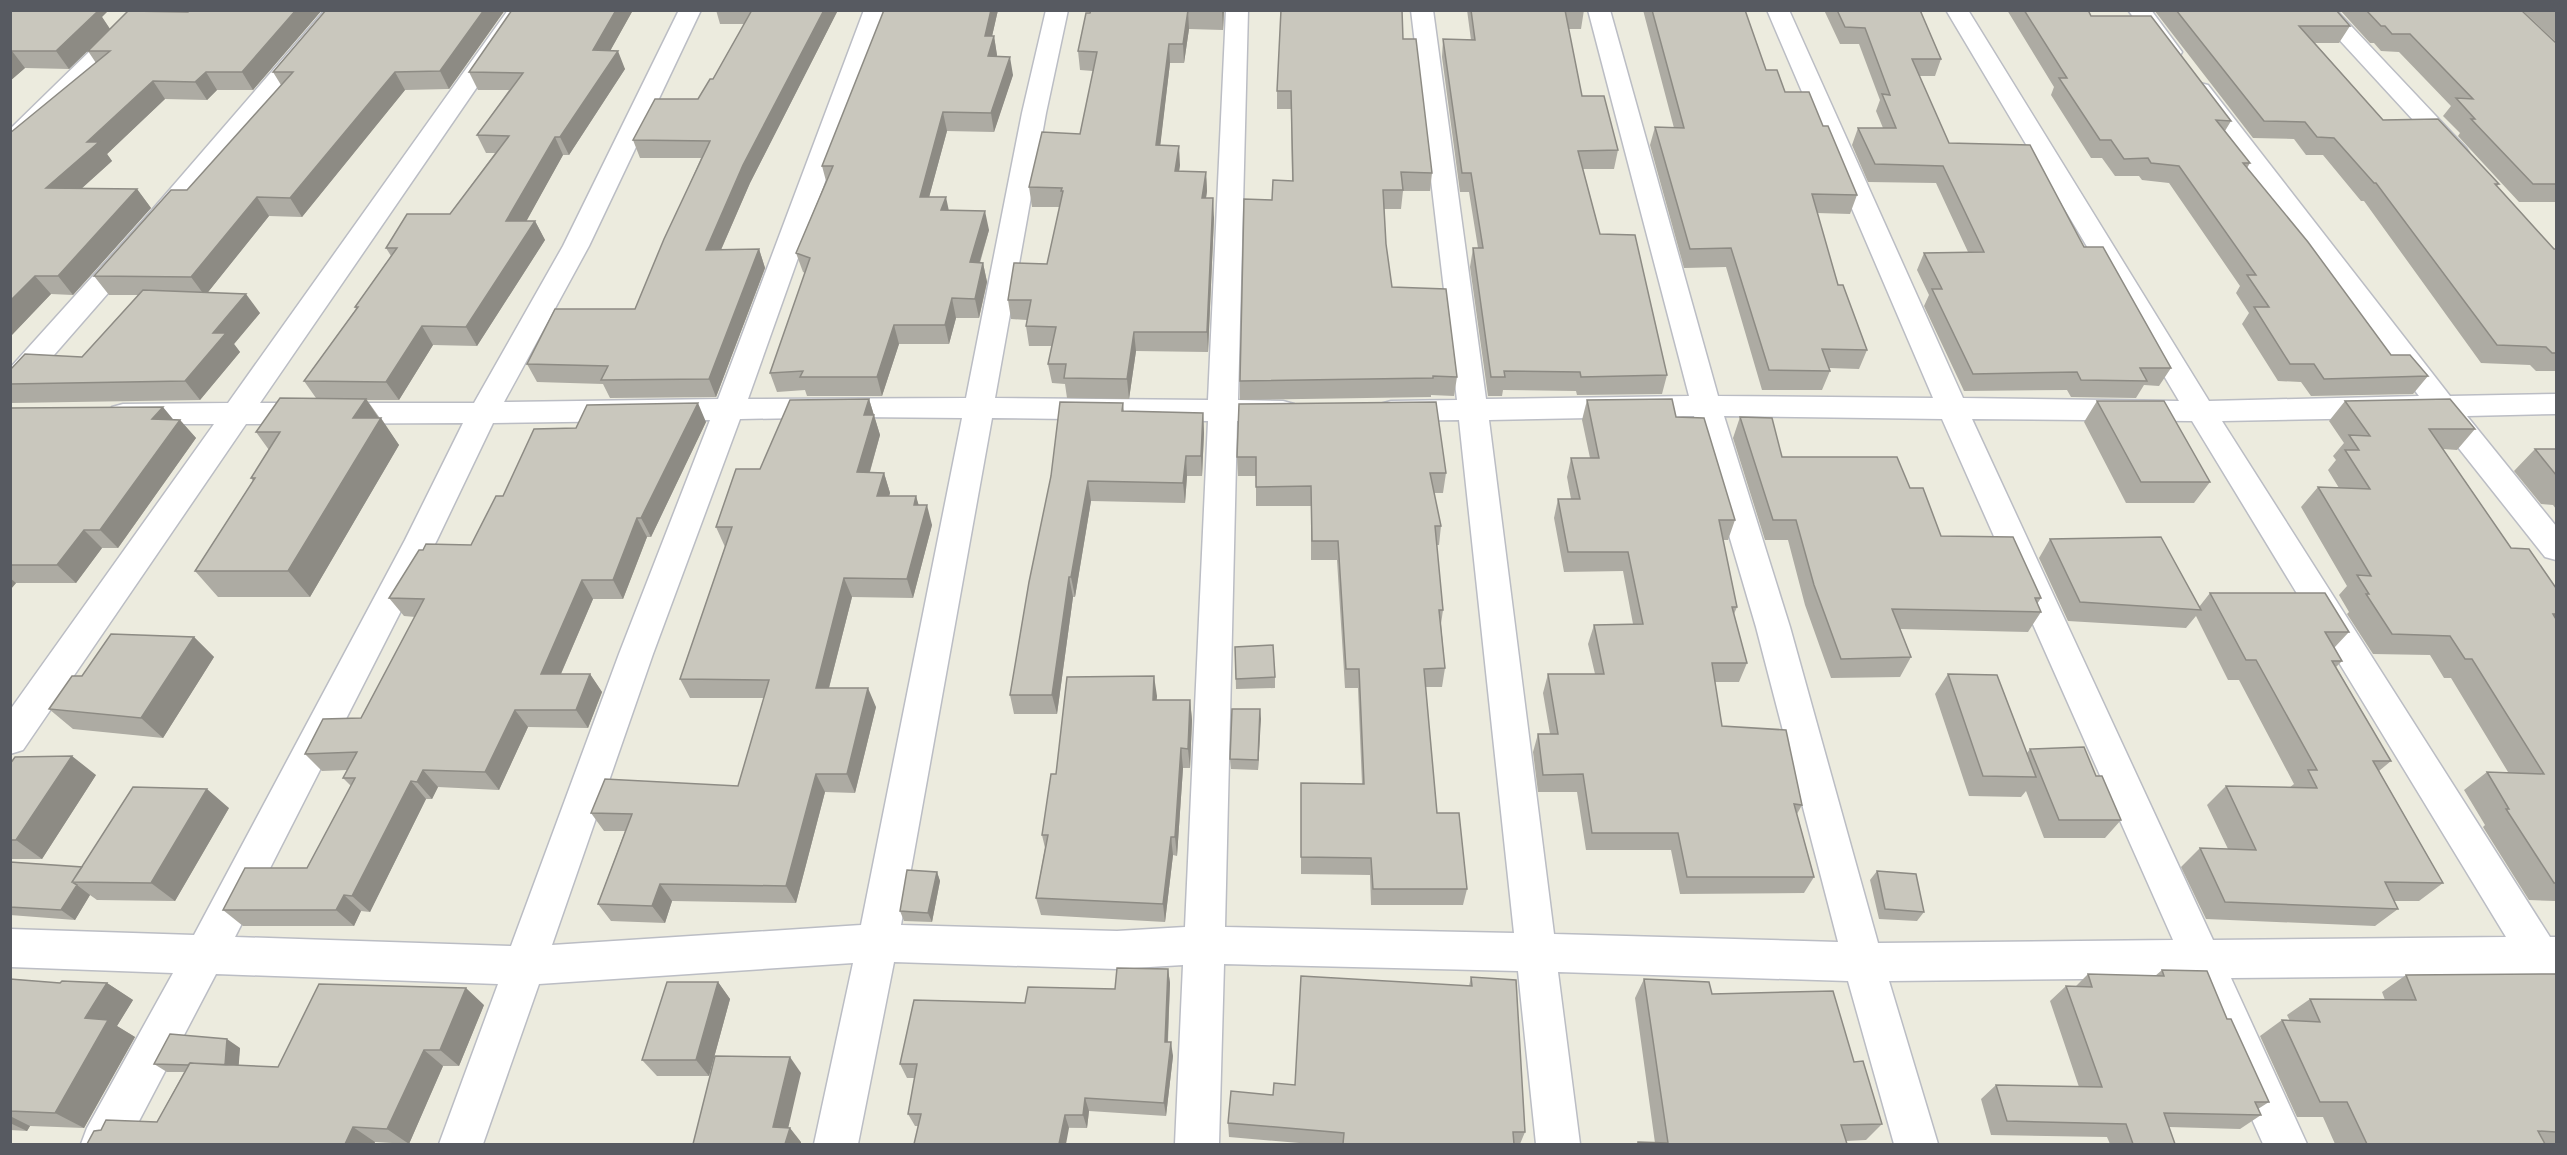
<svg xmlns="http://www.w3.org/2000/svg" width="2567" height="1155" font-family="'Sofia Sans Condensed',sans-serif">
<rect width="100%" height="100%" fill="#ecebde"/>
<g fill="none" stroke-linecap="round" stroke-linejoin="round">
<g stroke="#bbbdc4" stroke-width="3">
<path id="street" d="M132,10H156L19,148L10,150V129Z
M325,10H348L164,229L20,394L10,397V368L146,217Z
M508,10H530L260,403H474L563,246L679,10H701L589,246L504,402L718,399L864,10H886L748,399L966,398L1022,113L1046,10H1068L1046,113L995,398L1208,400L1226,10H1248L1238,400L1283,401L1294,404L1298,411L1294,418L1283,421H1237L1225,927L1514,933L1459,420L1391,421L1380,418L1376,411L1380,404L1391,401L1457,400L1411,10H1433L1486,399L1689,396L1588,10H1610L1718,396L1933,398L1767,10H1789L1963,398L2179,401L1946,10H1968L2209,401L2419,396L2188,90L2192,85L2200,83L2208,85L2450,396L2556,394V414L2467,416L2556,526V560L2545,557L2434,417L2222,421L2550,937H2556V1002L2542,997L2529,975L2231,978L2307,1144H2263L2189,978L1889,981L1938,1144H1894L1848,981L1558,972L1580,1144H1536L1518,971L1224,964L1219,1144H1175L1183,965L1117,969L894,962L858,1144H814L853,963L539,984L483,1144H439L498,984L216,974L127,1144H81L87,1128L173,973L10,967V929L194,935L405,540L463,423L246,424L23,750L10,754V710L214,424H123L112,421L108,414L112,407L123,404L228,403ZM1694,416L1756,627L1838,942L1554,934L1489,420ZM1724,416L1942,419L2173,940L1878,943L1790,627ZM859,417L962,418L861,925L552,945L653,654L740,419ZM992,418L1208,421L1185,927L1117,931L901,925ZM1972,419L2192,421L2506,937L2213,940ZM710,420L619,654L511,946L235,937L437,540L493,423Z
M2128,10H2151L2182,52L2179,57L2171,59L2163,57Z
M2312,10H2336L2466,148L2469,153L2466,158L2457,160L2448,158Z"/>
</g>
<use href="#street" fill="#fff" fill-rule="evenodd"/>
</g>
<path fill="#adaba3" d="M10,10L102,17L110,29L69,69L25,68L10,81Z
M190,10H322L253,90H217L207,100L165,99L107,154L112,161L81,189H137L151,208L73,295L51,294L10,337V133L96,63L88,51Z
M326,10H505L449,89L405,90L302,217L269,216L207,293L260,313L234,344L240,352L200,400L10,403V370L82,357L138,295H109L94,276L187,190L281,85L273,72Z
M512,10H633L610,51L625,69L569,155H563L526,221H535L545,240L477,346L433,345L399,400H367L399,445L310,597H218L195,571L253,481L251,478L269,450L256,432L316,398L304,381L356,309L355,307L391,256L386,248L450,214L495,153H486L477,135L509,90H478L469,72Z
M716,10H838L750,183L721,250L759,249L765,268L716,397L610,398L603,384L537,382L527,364L635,309L701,158H640L633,140L698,99L713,79L744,24H720Z
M998,10L992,36H994L997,56L1013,75L994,132L947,131L929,197L948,210L989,230L980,263H983L987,282L979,318H956L949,344H899L882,396H807L805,390L777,392L770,373L805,273L803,272L796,253L826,181L822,166Z
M1091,10H1224L1223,30L1189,29L1184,63H1170L1160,145L1180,165L1179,171L1206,172L1207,191L1206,198L1214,218L1208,352L1136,351L1129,399L1067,398L1065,384L1052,383L1048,364L1052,346H1029L1026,326L1027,320L1011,319L1008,300L1047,264L1060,207H1032L1029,187L1080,134L1093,71L1080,70L1078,51Z
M1467,10H1584L1581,29H1568L1582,96L1618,150L1614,169H1583L1600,234L1667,375L1662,394L1577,395L1576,391L1503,390L1502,396H1488L1470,267L1473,248H1478L1469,192H1460L1442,57L1443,39L1471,40Z
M1643,10H1745L1766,70L1785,92L1823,126L1857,195L1850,214L1817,213L1838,285L1867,350L1859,369L1829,368L1830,371L1822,390H1762L1726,267L1684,268L1650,145L1655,127L1674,128Z
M1824,10H1920L1941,59L1935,76H1919L1949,143L2084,247L2171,368L2159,386L2144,385L2136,398L2071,397L2067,390L1964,391L1924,306L1929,295L1917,270L1924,253L1968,252L1936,183L1868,182L1852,145L1858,128H1883L1876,111L1880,100L1859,44H1840Z
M2007,10H2088L2091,16L2231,121L2225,131L2250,163L2247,168L2391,355L2428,376L2413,394L2311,396L2301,382L2278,381L2242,324L2249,313L2236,293L2240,286L2169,183L2142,180L2139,176H2115L2102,158H2091L2051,95L2054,87Z
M2154,10H2336L2350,26L2339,43H2315L2383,120L2499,184L2497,186L2554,249H2556V371H2536L2530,365L2481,363L2364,201H2361L2323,155H2306L2294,139L2253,138Z
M2340,10H2521L2556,43V202H2519L2458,136L2460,133L2443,116L2451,106L2399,52L2381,51L2374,43H2370Z
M2522,10H2556V42Z
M1403,39L1432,173L1430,191H1403L1401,209H1384L1386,244L1392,287L1457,377L1454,396L1431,395V397L1240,400V381L1272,200L1292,181L1291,109H1277V91Z
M869,399L880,435L870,472L884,473L890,493L889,496H916L918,505L932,525L913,598L852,597L829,688L876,707L855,793L825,792L796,903L672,901L665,923L611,921L598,904L625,831H604L591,813L738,786L764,698H690L680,679L725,547L716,527L760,469Z
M1587,400L1676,417L1735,520L1728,540H1723L1737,607L1734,614L1747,663L1739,682H1715L1722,726L1802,805L1797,814L1814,877L1804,893L1680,894L1671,850H1586L1577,792H1538L1533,752L1538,734H1550L1543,693L1548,674H1595L1588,644L1594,625L1633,624L1623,571L1564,572L1554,518L1558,499H1571L1567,477L1571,458H1590L1582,420Z
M2097,401L2210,482L2194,503H2126L2084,422Z
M2345,401L2475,429L2457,450L2443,449L2511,548L2556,588V901L2529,900L2483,827L2485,825L2464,790L2487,772H2508L2451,678H2444L2430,655L2373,654L2347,614L2349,612L2339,595L2347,586L2301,507L2318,487L2339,488L2328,470L2336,460L2333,456L2344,443L2329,421Z
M1123,403L1124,411L1203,413L1204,433L1202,476H1187L1185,503L1091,501L1075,597H1073L1057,714H1014L1010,695L1029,582Z
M1239,404L1446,473L1443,493H1434L1441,526L1439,545H1436L1443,610L1441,624L1445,668L1442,687H1425L1437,813L1467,889L1463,905H1371L1370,875L1301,874V783L1362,784L1358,688H1345L1337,560H1311V506H1256V476H1238L1237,457Z
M10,408L180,420L196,438L118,548H102L76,583H16L10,590Z
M1740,417L1782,457L1910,488L1941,536L2041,598L2037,604L2041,612L2028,632L1900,629L1911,657L1900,677L1831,678L1805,605L1788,540H1765L1733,438Z
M706,422L651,537H647L623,599H593L561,674H590L602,692L588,728L528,727L499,790L438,787L432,799H426L370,912L361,911L354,926H243L223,910L307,868L351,786L343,778L347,770L322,771L305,754L361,718L415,617L404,616L389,598L471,545L503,496L576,428Z
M2535,449H2556V509L2553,505L2541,504L2514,471Z
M2050,539L2199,607L2210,593L2349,632L2334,648L2342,661L2336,667L2391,761L2379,771L2443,883L2419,901H2394L2398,909L2375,926L2206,919L2181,867L2200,848L2228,849L2207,805L2226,786L2289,788L2294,784L2239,680H2228L2196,616L2186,628L2068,621L2039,558Z
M194,637L214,657L163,738L73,729L49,709L82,676Z
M1235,647L1275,677V688L1236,689Z
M1948,674L2027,753L2030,749L2096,776L2121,820L2105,838H2044L2026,791L2021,797L1969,796L1935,694Z
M1157,696L1156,700H1190L1192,720L1190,768H1183L1177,856L1173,855L1165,922L1041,915L1036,898L1045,848L1042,835L1056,774Z
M1260,709L1258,770L1231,769L1230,759Z
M10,764L96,775L42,859H10Z
M229,808L175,901L97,900L90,895L75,920L10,915V862L82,867Z
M1877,871L1924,912L1917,921L1879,919L1870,880Z
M937,872L940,881L932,922L904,921L900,911Z
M1168,969L1170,983L1168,1042L1173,1056L1166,1116L1089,1111L1087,1128L915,1126L908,1114L915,1078H907L900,1064L1025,1003L1115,989Z
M2162,970L2227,1019L2269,1102L2258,1109L2261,1115L2240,1129L2169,1127L2175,1144H2110L2107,1137L1991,1135L1981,1099L1996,1085L2079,1087L2050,1001L2066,986H2076L2088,974L2155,976Z
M2556,974V1144H2335L2323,1117H2297L2260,1036L2282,1020L2290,1021L2287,1015L2310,999L2385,1000L2382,992L2406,975Z
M1471,977L1525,1132L1520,1144H1311L1229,1137L1228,1123L1273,1095L1295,1085L1469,986Z
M10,979L60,983H107L133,1000L117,1026L135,1037L84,1128L30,1126L27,1131L10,1130Z
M1644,979L1712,994L1854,1062L1882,1124L1866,1140L1846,1141L1847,1144H1637L1638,1142L1655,1143L1635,998Z
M718,982L730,999L709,1076H657L642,1060Z
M484,1005L459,1066H443L409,1144L375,1142L374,1144H87L157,1122L184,1072H167L154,1064L240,1048L238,1065L278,1067Z"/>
<path fill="#8d8b84" d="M77,10H109L102,17L110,29L69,69L56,51Z
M296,10H322L253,90L242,72Z
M484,10H505L449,89L440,71Z
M616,10H633L600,69L593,50Z
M824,10H838L750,183L713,268L706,250L743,165Z
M991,10H998L988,54L985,36Z
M1188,10L1189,29L1184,63L1183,44Z
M1222,10H1224L1223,30Z
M994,36L997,55L991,74L988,56Z
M1169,44L1170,63L1158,165L1156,145Z
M12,51L25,68L10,81V52Z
M618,51L625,69L569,155L560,137Z
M1010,57L1013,75L994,132L991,113Z
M206,72L217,90L207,100L195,82Z
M395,72L405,90L302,217L290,198Z
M153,81L165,99L107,154L112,161L61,207L46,188L87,142Z
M943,112L947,131L924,216L920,197Z
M555,137L563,155L516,240L506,221Z
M1179,146L1180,165L1176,190L1175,171Z
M1206,172L1207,191L1203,218L1202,198Z
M137,189L151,208L73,295L58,276Z
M257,197L269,216L205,296L191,277Z
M946,197L950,216L941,210Z
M1213,198L1214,218L1208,352L1207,332Z
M985,211L989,230L974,281L970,262Z
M535,221L545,240L477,346L466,327Z
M759,249L765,268L716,397L709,379Z
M983,263L987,282L979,318L975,299Z
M35,276L51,294L10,337V301Z
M246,294L260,313L234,344L240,352L200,400L185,381L213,333Z
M952,298L956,318L949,344L945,325Z
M894,325L899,344L882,396L877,377Z
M422,326L433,345L399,400L386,382Z
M1134,332L1136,351L1129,399L1127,379Z
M366,399L380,420L381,418L399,445L310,597L288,571L353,418Z
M869,399L880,435L864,492L857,472L864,415Z
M698,403L706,422L651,537L641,518Z
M163,407L177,424L180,420L196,438L118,548L100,530L152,419Z
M1203,413L1204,433L1202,476L1201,456Z
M1186,456L1187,476L1185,503L1183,483Z
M884,473L890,493L883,515L877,496Z
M1088,481L1091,501L1075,597L1071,577Z
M916,496L922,516L914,505Z
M927,505L932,525L913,598L907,579Z
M637,518L647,537L623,599L613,580Z
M84,530L102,548L76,583L57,565Z
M1069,577L1073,597L1057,714L1052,695Z
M10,578L16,583L10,590Z
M844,578L852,597L824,707L816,688Z
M582,580L593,599L553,692L541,674Z
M194,637L214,657L163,738L141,718Z
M590,674L602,692L588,728L576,710Z
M1154,676L1157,696L1155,720L1153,700Z
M868,688L876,707L855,793L847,774Z
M1190,700L1192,720L1190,768L1188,749Z
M1260,709L1261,719L1258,770V760Z
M515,710L528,727L499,790L485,772Z
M1181,748L1183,768L1177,856L1175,837Z
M72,756L96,775L42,859L16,840Z
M423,770L438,787L432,799L417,782Z
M816,774L825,792L796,903L786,886Z
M411,781L426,799L370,912L352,896Z
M207,789L229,808L175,901L151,883Z
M1171,837L1173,855L1165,922L1163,904Z
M937,872L940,881L932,922L928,913Z
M660,884L672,901L665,923L652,906Z
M77,885L90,895L75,920L61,910Z
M344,895L361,911L354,926L336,910Z
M1168,969L1170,983L1167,1056L1165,1042Z
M718,982L730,999L709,1076L696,1060Z
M107,983L133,1000L117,1026L135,1037L84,1128L55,1113L85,1018Z
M466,988L484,1005L459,1066L440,1050Z
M227,1039L240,1048L238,1075L225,1067Z
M1171,1042L1173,1056L1166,1116L1164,1103Z
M424,1050L443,1066L409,1144L387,1129Z
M790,1057L801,1073L785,1142L773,1127Z
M1085,1098L1089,1111L1087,1128L1083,1115Z
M1065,1115L1069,1128L1066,1144H1059Z
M10,1116L30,1126L27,1131L10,1123Z
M353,1127L375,1142L374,1144H345Z
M790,1128L801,1142V1144H785Z"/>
<path fill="#c9c7bd" stroke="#8d8b84" stroke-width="1.5" d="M10,10H77L76,11H98L56,51H12L10,52Z
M190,10H296L242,72H206L195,82L153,81L87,142H99L46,188L137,189L58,276H35L10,301V133L110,51H88L128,11L188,12Z
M326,10H484L440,71L395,72L290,198L257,197L191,277L94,276L171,190H187L293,72H273Z
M512,10H616L593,50L618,51L560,137H555L506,221H535L466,327L422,326L386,382L304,381L358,307H355L397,248H386L407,214H450L509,136L477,135L523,73L469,72Z
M752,10H824L743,165L706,250L759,249L709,379L601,380L608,366L527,364L555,309H635L664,239L710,141L633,140L655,99H698L710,79H713Z
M884,10H991L985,36H994L988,56L1010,57L991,113L943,112L920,197H946L941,210L985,211L970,262L983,263L975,299L952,298L945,325H894L877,377H800L803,371L770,373L810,258L796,253L833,166H822Z
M1091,10H1188L1183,44H1169L1156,145L1179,146L1175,171L1206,172L1202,198H1213L1207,332H1134L1127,379L1064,378L1066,364H1048L1056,327L1026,326L1031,300H1008L1014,263L1047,264L1063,191H1061L1062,188L1029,187L1042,132L1080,134L1097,52L1078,51L1086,13H1090Z
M1281,10H1402L1403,39H1416L1432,173L1401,172L1403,190H1383L1386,244L1392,287L1446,289L1457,377L1433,376V378L1240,381L1244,199L1272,200L1273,180L1293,181L1291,91H1277Z
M1471,10H1565L1582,96H1604L1618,150L1578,151L1600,234L1635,235L1667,375L1581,377L1580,372L1504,371L1505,377H1491L1473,248H1483L1471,173H1462L1443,39L1475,40Z
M1652,10H1745L1766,70H1777L1785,92H1809L1823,126H1828L1857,195L1812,194L1838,285H1843L1867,350L1822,349L1830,371L1769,370L1731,248L1690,249L1655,127L1684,128Z
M1837,10H1920L1941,59H1912L1949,143L2030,145L2084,247H2103L2171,368H2140L2147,381L2081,380L2077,372L1973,374L1932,289H1942L1924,253L1984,252L1943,166L1875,164L1858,128H1896L1882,94L1890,95L1865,28L1845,27Z
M2024,10H2088L2091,16H2151L2231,121L2216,120L2250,163H2243L2308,242L2391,355H2410L2428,376L2324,379L2314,364H2290L2254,307H2269L2247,275H2256L2179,166L2151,163L2148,158L2124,159L2111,140H2100L2059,78H2067Z
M2176,10H2336L2350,26H2299L2383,120L2438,119L2499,184H2495L2554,249H2556V353H2552L2546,347L2497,345L2376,183H2374L2334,138L2317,137L2305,122L2264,121Z
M2366,10H2521L2556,43V184H2533L2471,119H2475L2456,98L2473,99L2410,34H2392L2385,26H2381Z
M143,290L246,294L213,333H226L185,381L10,384V370L25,354L82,357Z
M280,398L366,399L353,418H381L288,571H195L255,478H251L280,432H256Z
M869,399L864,415H874L857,472L884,473L877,496H916L914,505H927L907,579L844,578L816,688H868L847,774H816L786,886L660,884L652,906L598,904L632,814L591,813L605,779L738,786L769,680L680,679L732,527H716L736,469H760L790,400Z
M1672,399L1676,417L1704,418L1735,520H1719L1737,607H1732L1747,663H1712L1722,726L1786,730L1802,805L1794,804L1814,877H1687L1678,833H1592L1583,774L1543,775L1538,734H1558L1548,674H1604L1594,625L1643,624L1628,552H1568L1558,499H1580L1571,458H1599L1587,400Z
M2450,399L2475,429H2429L2511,548L2529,549L2556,588V614H2553L2556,619V883H2554L2506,809H2509L2487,772L2544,774L2472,659H2465L2450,636L2392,634L2366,594H2369L2357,575L2371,576L2318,487L2370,489L2345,450H2359L2349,435L2370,436L2345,401Z
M2097,401H2164L2210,482H2141Z
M1060,402L1123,403L1122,411L1203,413L1201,456H1186L1183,483L1088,481L1071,577H1069L1052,695H1010L1029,582L1051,476Z
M1436,402L1446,473H1430L1441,526H1435L1443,610H1439L1445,668L1424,669L1437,813H1459L1467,889H1373L1371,858L1301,857V783L1364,784L1359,669H1346L1338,541H1312L1311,486L1256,487V457H1237L1239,404Z
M698,403L641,518H637L613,580H582L541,674H590L576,710H515L485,772L423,770L417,782L411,781L352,896L344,895L336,910H223L245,868H307L355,778H343L357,752L305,754L323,719L361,718L424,599L389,598L419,550H423L426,544L471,545L496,496H503L534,429L576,428L587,405Z
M163,407L152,419L180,420L100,530H84L57,565H10V408Z
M1740,417L1772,418L1782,457H1897L1910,488H1923L1941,536L2013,537L2041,598H2035L2041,612L1892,609L1911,657L1841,659L1814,585L1796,520H1773Z
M2535,449H2556V475Z
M2161,537L2201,610L2080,602L2050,539Z
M2210,593H2325L2349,632H2325L2342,661H2332L2391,761H2373L2443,883L2385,882L2398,909L2225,902L2200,848L2256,850L2226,786L2317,788L2308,770H2317L2256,660H2246Z
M111,634L194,637L141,718L49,709L72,676H82Z
M1273,645L1275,677L1236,679L1235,647Z
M1948,674L1997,675L2036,777L1983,776Z
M1154,676L1153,700H1190L1188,749L1181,748L1175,837H1171L1163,904L1036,898L1048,835H1042L1051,774H1056L1067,677Z
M1232,709H1260L1258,760L1230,759Z
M2084,747L2096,776H2102L2121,820H2059L2030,749Z
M72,756L16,840H10V764L15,757Z
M133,787L207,789L151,883L72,882Z
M10,862L82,867L72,882L77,885L61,910L10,907Z
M907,870L937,872L928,913L900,911Z
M1877,871L1916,874L1924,912L1885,909Z
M1117,968L1168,969L1165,1042H1171L1164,1103L1085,1098L1083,1115H1065L1059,1144H914L921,1114H908L917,1064H900L914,1000L1025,1003L1028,987L1115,989Z
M2162,970L2207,971L2227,1019H2231L2269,1102H2255L2261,1115L2164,1113L2175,1144H2133L2126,1124L2007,1121L1996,1085L2102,1087L2066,986L2092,987L2088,974L2164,976Z
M2556,974V1132L2538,1131L2545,1144H2367L2347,1102H2320L2282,1020L2320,1022L2310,999L2416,1000L2406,975Z
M1301,976L1472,986L1471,977L1516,980L1525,1132H1513L1514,1144H1343L1344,1133L1228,1123L1231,1091L1273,1095L1274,1083L1295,1085Z
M10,979L60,983L62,981L107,983L85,1018L108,1020L55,1113L10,1111Z
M1644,979L1709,982L1712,994L1833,991L1854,1062L1863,1061L1882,1124L1841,1125L1847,1144H1638V1142L1668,1143Z
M667,982H718L696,1060H642Z
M319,984L466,988L440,1050H424L387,1129L353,1127L345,1144H87L94,1131L101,1130L106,1120L157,1122L190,1063L278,1067Z
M170,1034L227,1039L225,1065L190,1063L188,1065L154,1064Z
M715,1056L790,1057L773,1127L790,1128L785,1144H693Z"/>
<rect width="2567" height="1155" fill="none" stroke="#575a61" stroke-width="24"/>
</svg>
